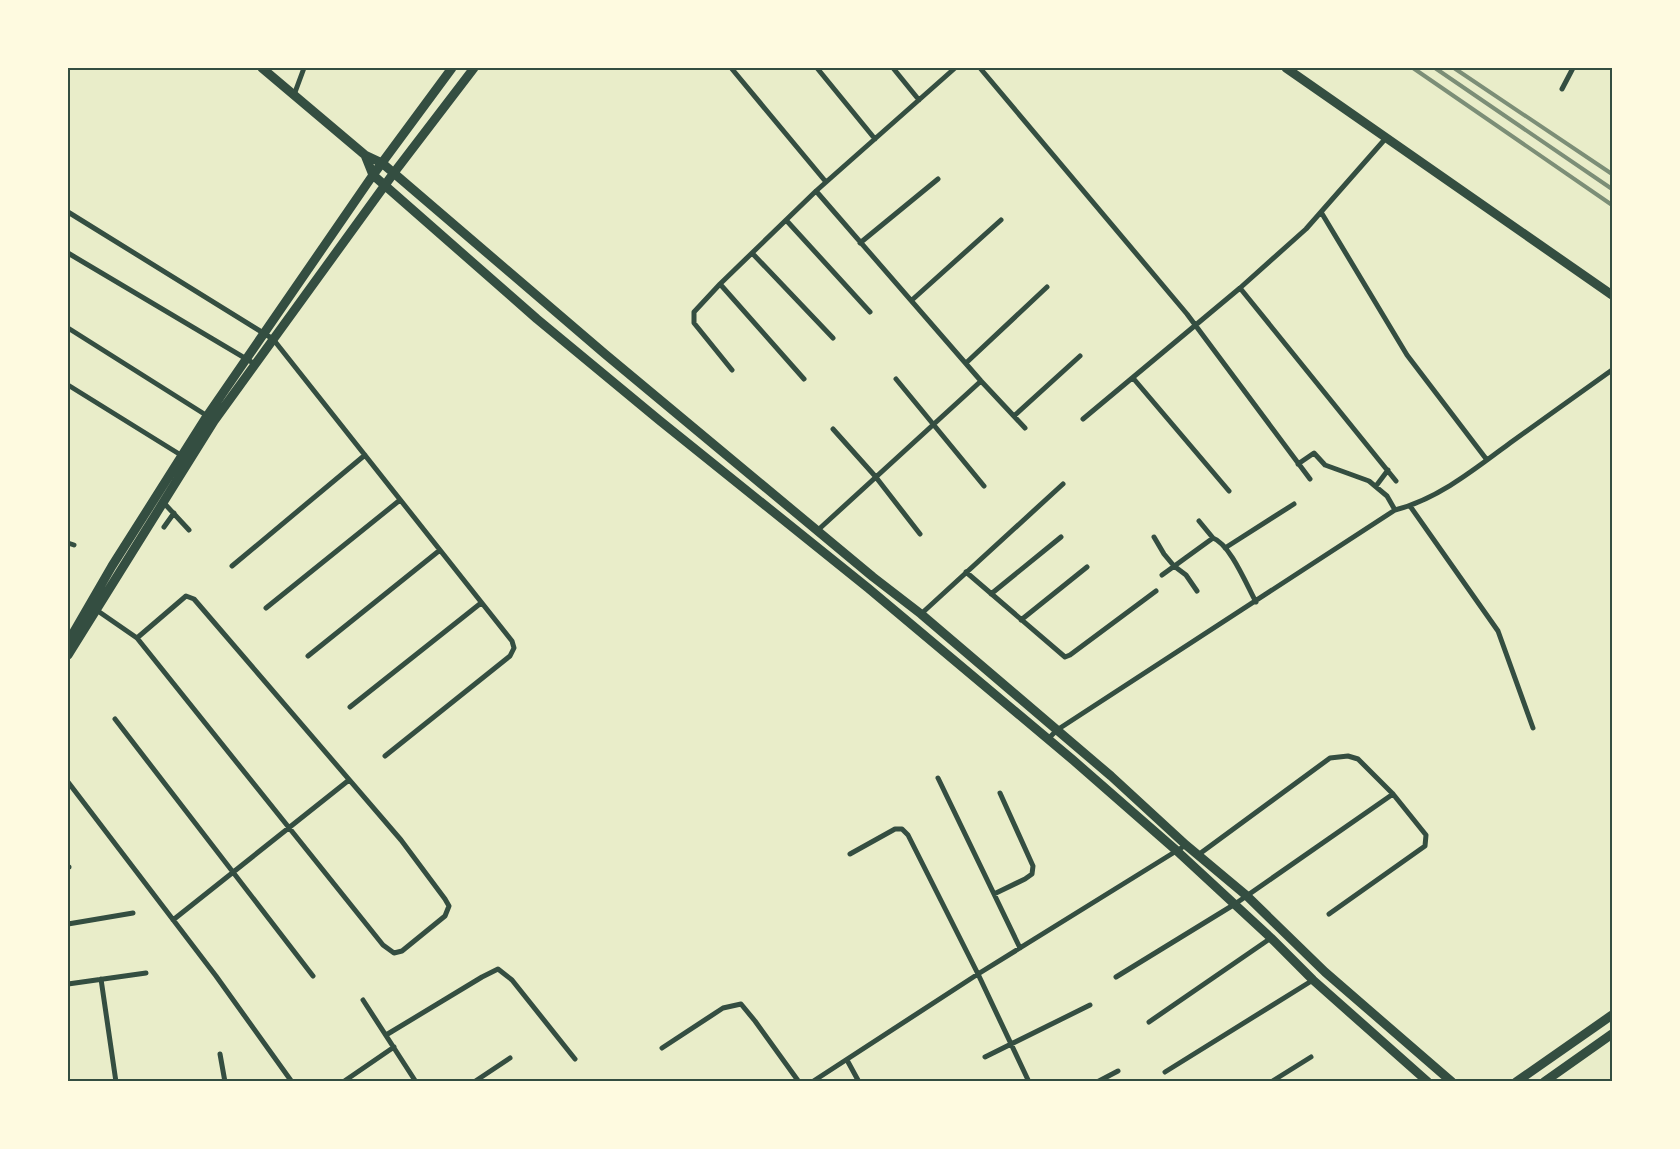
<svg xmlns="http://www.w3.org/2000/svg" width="1680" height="1149" font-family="Helvetica,sans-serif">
<rect width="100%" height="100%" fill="#e9edc9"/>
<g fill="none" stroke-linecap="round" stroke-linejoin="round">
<path stroke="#344e41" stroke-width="5" d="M817,68L875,139
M893,68L919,100
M980,68L1187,314L1310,479
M732,69L826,182
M1562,89L1573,68
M294,95L304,68
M816,191L981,381L1025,428
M68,212L273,339L512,641L514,648L510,656L385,756
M1321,212L1407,355L1487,460
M786,220L870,312
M860,243L938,179
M68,253L255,364
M752,253L833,338
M720,284L804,379
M1240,288L1396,481
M912,300L1001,220
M68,328L209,417
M966,363L1047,287
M732,370L694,323V312L720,284L816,191L955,68
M1133,378L1229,491
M896,379L984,486
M68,385L184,457
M1014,416L1080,356
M1083,419L1240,288L1306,229L1386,138
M833,429L875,476L920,534
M1298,464L1314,453L1325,465L1369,481L1387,496L1395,510
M1376,486L1388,470
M163,502L189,530
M1410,506L1498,631L1533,728
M1199,521L1213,538
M164,527L174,513
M818,530L981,381
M1154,537L1164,554L1174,566L1186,575L1197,591
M68,543L74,545
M1225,548L1294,504
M232,566L365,455
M966,572L1065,657L1070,655L1156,591
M1162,575L1213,538C1230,544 1247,586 1256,602
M991,594L1061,537
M266,608L400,500
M95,609L137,638L383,945L394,953L402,951L445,916L449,906L445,899L401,840L194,599L186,596L137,638
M921,614L1063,484
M1021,620L1087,567
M308,656L440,550
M350,707L481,603
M115,719L313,976
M1048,739L1057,730L1395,510C1438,499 1475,469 1510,443C1544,419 1578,394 1612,370
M938,778L1020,948
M68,782L216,976L292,1082
M850,854L895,829H902L908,835L978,974L1029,1082
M1198,855L1330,758L1348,756L1358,759L1393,794L1426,835L1425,846L1329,914
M68,867H69
M994,894L1025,879L1032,874L1033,866L1000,793
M173,920L349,780
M68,924L133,913
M1116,977L1235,904L1393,794
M101,979L116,1082
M68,984L146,973
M363,1000L416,1082
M1149,1022L1271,938
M386,1035L482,977L498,969L512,980L575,1059
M662,1048L723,1008L741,1004L755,1021L799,1082
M220,1054L225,1082
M985,1057L1090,1005
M847,1060L859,1082
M1165,1072L1313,980
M343,1082L394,1047
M474,1082L510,1058
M812,1082L978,974L1186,845
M1097,1082L1118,1071
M1271,1082L1311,1057"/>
<path stroke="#344e41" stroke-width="9" d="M262,68L365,155L382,163L605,354L873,577L921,614L1057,730L1111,776L1186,845L1247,896L1325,972L1452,1082
M1286,68L1612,295
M365,155L373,175L537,319L659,420L868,588L1073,760L1177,851L1271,938L1313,980L1428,1082
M68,642L112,566L207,416L373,175L452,68
M68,655L214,421L393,174L474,68
M1516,1082L1612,1015
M1544,1082L1612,1034"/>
<path stroke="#7c8e77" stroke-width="4" d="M1413,68L1612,205
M1435,68L1612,189
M1454,68L1612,174"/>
</g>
<rect width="1680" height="1149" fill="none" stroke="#fefae0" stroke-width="138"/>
<rect x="69" y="69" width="1542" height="1011" fill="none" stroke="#344e41" stroke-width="2"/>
</svg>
